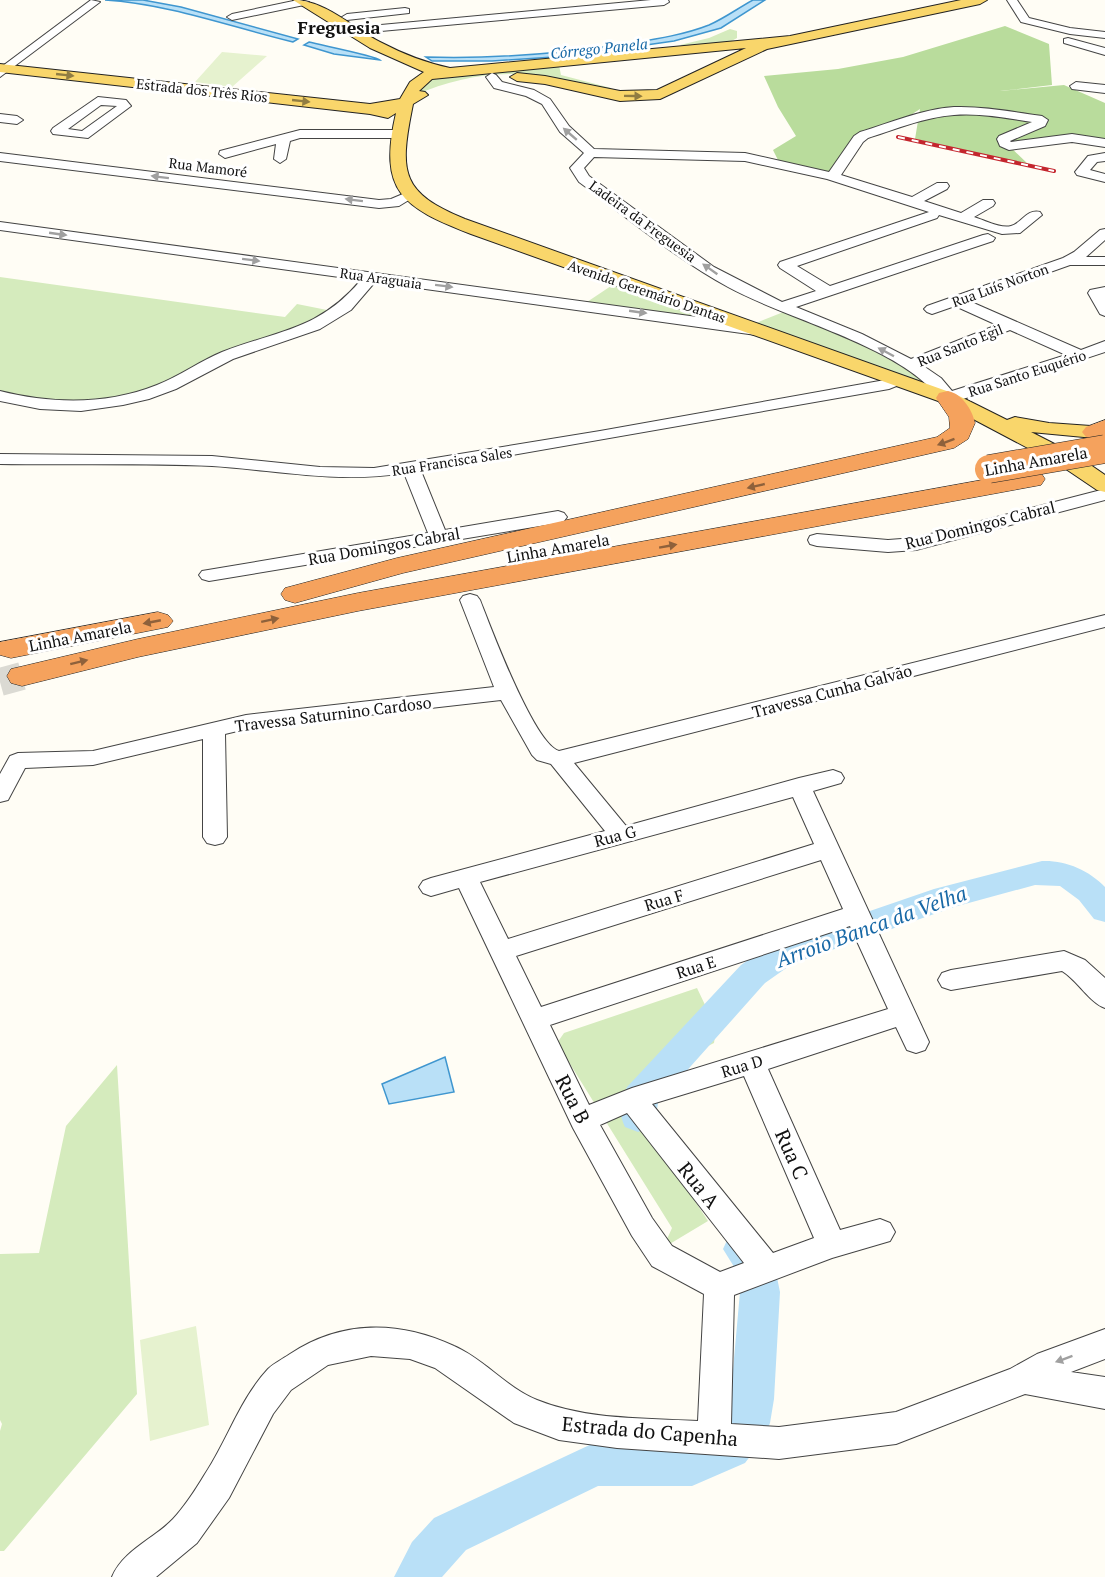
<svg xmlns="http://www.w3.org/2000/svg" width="1105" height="1577" font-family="'PT Serif',serif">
<rect width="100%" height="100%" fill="#fffdf5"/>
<path fill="#d5ebbd" d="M730,29L737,31V38L726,44L686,49L680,45L709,38Z
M559,65L561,75L611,88L606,92C580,86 554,77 528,75C490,71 451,80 415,95L430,79L437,76Z
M0,277L285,317L297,304L337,312L137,397L59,402L0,393Z
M614,284L728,323L584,304Z
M786,311C838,332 902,354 942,393L751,325Z
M697,988L716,1028L714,1043L672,1064L635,1109L708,1221L663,1248L672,1228L557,1043L564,1033Z
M117,1065L137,1394L4,1551H0V1431L2,1424L0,1420V1254L39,1253L66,1126Z"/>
<path fill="#b9dc9c" d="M1005,26L1049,44L1052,85L1000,91L1064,85L1105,103V144L1069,135L1006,143L1029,165L915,139L920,109L903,120L860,138L836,173L820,172L779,162L773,150L796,136L778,107L764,76L838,69L903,57Z"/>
<path fill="#e6f2cf" d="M222,52L267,56L232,87L195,82Z
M196,1326L209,1425L150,1441L140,1340Z"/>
<path fill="#b9e0f7" stroke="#3f96cf" stroke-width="1.5" d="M105,0H143L181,7L298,39L293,42C231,27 169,4 105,0Z
M753,0H765L721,28L674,41L569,56L492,61H432L426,57C491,59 555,54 619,45C649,40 681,36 709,25C725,18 738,8 753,0Z
M309,42C320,45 376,56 380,60L334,54L304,45Z
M445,1057L454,1092L389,1104L382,1084Z"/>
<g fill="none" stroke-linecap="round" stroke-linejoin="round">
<path fill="#b9e0f7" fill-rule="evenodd" d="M1042,861C1065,860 1089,870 1105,887V922L1094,919L1079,900L1060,886L1035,885L954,907L792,964L765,983L658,1103L656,1116L651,1127L638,1132L625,1127C618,1113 620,1101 627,1087L741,965L768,946L934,889Z
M743,1231L757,1236L768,1250L774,1263L780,1292L774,1399L770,1423L764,1438L745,1463L692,1486H598L466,1550L442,1577H394L412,1542L434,1518L581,1449L596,1442H692L715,1433L729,1414L740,1292L736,1270L723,1249L729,1236Z"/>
<path stroke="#dbdad3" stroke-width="28" stroke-dasharray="28 14" stroke-linecap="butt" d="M0,682L22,676"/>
<g stroke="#444" stroke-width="2">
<path id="minor" d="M91,0L100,2L0,77V68Z
M298,0L309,2L304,5L232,20L227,17L232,14Z
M651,0H668L669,2L664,5L370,32L365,29L370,26Z
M1007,0H1017L1029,18L1070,28L1105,32V38L1070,34L1021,22Z
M405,8L409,9V13L347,20L342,17L347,14Z
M1068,38L1105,48V55L1064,43V39Z
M492,73L496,75L502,82L534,90L550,99L569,126L594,149L745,153L829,172L854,136L860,132C890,123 922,109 954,107C983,106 1013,112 1042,116L1048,120L1045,126L1010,141L1011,142L1072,134L1105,139V147L1072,142L1009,150L1000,146L997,139L999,136L1032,122C1006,118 980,113 954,115C925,117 896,129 868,138L863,142L841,175L912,197L937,183H947L949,186L947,189L924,201L961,213L983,200H993L995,203L993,206L974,217C984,220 1001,229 1011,226C1022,223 1026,209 1040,212L1042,215L1020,233L1002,234L939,215L937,218L797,266L830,286L983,235L988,234L995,238L993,241L796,307L862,334L911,359L997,325L955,306L932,314L927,312L924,309L927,306L1063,258L1074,252L1100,230L1105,229V240L1086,257H1105V265H1070L969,301L1081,350L1105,341V352L954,402H942C905,347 787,320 728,287C675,258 628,218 579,182L570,168L584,153L560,132L542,104L526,96L494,88L486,77ZM594,157L745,161L827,179L929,212L780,262L778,265L780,268L816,291L782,302L714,267L589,176L584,168ZM1010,330L1066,355L952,391L941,378L922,365Z
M1076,82L1105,85V93L1072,89L1070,86Z
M98,97L126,100L131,106L88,138L53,134L51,131L53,128ZM101,105L117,106L82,131L68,129Z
M0,114L17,116L23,120L17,124L0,122Z
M300,130H400L406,134L400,138H300L290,141L286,159L280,163L274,159L276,144L225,158L219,154L220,151Z
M0,153L379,200L391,199L410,191L417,195L399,206L379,208L0,161Z
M1105,153V161L1097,162L1090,170L1105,174V182L1077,175L1075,172L1088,156Z
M0,222L756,325L764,330L756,335L375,282L351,310L320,329L233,359L176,389L149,399L123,405L81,411L40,409L0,401V391C52,404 107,405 157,385C180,376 200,361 222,352C279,330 319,330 361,280L0,230Z
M1105,287V316L1100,314L1088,293L1090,290Z
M898,375L906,380L904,383L889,389L421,471L445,530L558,511L564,513L567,517L564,521L558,523L209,581L202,579L199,575L202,571L428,533L404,473C339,484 276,470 212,466C141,463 70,465 0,464V454L212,456L320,467L374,468L600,431L885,380Z
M1105,489V500L916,550L888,552L817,546L810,544L808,540L810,536L817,534L888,540L915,538Z
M470,594L477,596L480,600C491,628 534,744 559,751L1105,615V627L574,763L626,826L799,778L833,770L841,773L844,778L841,783L813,791L929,1042L925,1050L916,1053L907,1050L896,1027L768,1069L840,1230L880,1219L890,1223L895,1232L890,1241L832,1258L734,1295L731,1424L779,1427L896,1412L1010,1369L1037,1354L1105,1329V1359L1071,1372L1105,1377V1409L1025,1394L896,1444L779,1459L617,1448L559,1440L514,1423L435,1368L410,1359L371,1356L328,1365L291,1390L273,1414L229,1498L197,1543L156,1577H112C123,1550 154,1539 173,1519C185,1506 196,1489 205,1474C227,1441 240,1399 268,1369C274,1363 283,1359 290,1354C341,1320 399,1320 454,1346C484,1359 507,1388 537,1400C586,1420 646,1418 698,1421L704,1294L652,1266L632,1236L573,1128L459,888L431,896L423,893L419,887L423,881L431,878L605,831L551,764L537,760L532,755L501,700L246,729L225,734L227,837L223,843L215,845L207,843L203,837V739L93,765L25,768L8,800L0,802V774L10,756L18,753L93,751L246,715L494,687L460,600L463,596ZM793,797L814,844L508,939L480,882ZM821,860L843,909L541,1007L516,956ZM850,926L888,1009L632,1088L589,1105L550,1025ZM744,1076L814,1238L773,1253L652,1104ZM627,1113L744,1263L720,1272L672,1246L652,1218L600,1125Z
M1064,951L1085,960L1105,978V1008C1090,1003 1078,981 1062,971L951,990L942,987L938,980L942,973L951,970Z"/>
</g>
<g stroke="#222" stroke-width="2">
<path id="major" d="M293,0C325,0 353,28 380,42C403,54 426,63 450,68L790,36L961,0H987L980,4L767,49L660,99L620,101L545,84L517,81L510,77L517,73L545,76L620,91L657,90L746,48L432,79L419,91L425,92L428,95L413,104L412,109C399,174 402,193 465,219L955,394L1007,420L1015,417L1049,423L1105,427V439L1031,432L1076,455L1105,475V492L1097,490L1060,465L941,402L471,234C402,207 378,192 396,113L388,118L370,114L0,72V64L370,104L400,99L410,82L424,72L370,48Z"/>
</g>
<g stroke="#222" stroke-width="1">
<path id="highway" d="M948,391C962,394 972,409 975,423L968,439L954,448L403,573L295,603L285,600L281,594L285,588L397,558L937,437L950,428L949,417L936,398L939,393Z
M1105,420V437L1095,440L1086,437L1082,432L1086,427Z
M1032,471L1041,473L1045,479L1041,485L358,611L138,657L22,686L11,683L7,676L11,669L138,639L358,593Z
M158,612L168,615L173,621L168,627L11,658L0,655V642Z"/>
</g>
<use href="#minor" fill="#fff" fill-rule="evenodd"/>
<use href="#major" fill="#f9d66b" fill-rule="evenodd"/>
<use href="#highway" fill="#f5a25d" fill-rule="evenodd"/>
<g stroke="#c4262e" stroke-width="4">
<path id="rail" d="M898,137L1054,171"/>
</g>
<use href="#rail" stroke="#fff" stroke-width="2" stroke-dasharray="7" stroke-linecap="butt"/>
<g stroke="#222" stroke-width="29" stroke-linecap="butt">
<path id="highway-bridge" d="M989,469L1105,449"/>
</g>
<use href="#highway-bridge" stroke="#f5a25d" stroke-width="28"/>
</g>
<defs><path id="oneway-solid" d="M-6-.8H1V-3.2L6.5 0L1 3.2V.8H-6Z" transform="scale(1.5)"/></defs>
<g fill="#917d42">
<use href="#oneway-solid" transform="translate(65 75) rotate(6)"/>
<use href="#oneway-solid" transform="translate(633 96) rotate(1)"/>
<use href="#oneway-solid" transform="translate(301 101) rotate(6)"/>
</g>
<g fill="#a0a0a0">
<use href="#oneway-solid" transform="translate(570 134) rotate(-139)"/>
<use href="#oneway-solid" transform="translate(160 177) rotate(-173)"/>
<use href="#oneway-solid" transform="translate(354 200) rotate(-173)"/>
<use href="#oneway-solid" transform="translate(58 234) rotate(8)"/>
<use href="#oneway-solid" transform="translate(251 260) rotate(7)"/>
<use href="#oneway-solid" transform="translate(710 269) rotate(-145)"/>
<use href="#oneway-solid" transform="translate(444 286) rotate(7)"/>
<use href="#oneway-solid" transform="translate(638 312) rotate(8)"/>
<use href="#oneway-solid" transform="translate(886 352) rotate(-152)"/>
<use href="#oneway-solid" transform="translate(1064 1359) rotate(160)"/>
</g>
<g fill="#8e613b">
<use href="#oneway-solid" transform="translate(946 442) rotate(160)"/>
<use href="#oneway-solid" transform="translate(756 486) rotate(167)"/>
<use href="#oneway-solid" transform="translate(668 546) rotate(-10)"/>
<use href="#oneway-solid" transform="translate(270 620) rotate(-12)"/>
<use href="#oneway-solid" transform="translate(152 622) rotate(169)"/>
<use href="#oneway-solid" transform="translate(79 662) rotate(-14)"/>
</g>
<g text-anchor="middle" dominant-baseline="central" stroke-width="6" stroke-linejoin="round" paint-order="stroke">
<g font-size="14" fill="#111" stroke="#fff">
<text transform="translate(202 90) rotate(6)">Estrada dos Três Rios</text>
<text transform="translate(208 167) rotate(7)">Rua Mamoré</text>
<text transform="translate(643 221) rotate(36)">Ladeira da Freguesia</text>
<text transform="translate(381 278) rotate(8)">Rua Araguaia</text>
<text transform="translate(1000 285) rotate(-20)">Rua Luís Norton</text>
<text transform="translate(647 291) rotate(19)">Avenida Geremário Dantas</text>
<text transform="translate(960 345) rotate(-22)">Rua Santo Egil</text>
<text transform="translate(1027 373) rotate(-18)">Rua Santo Euquério</text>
<text transform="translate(452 461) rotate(-9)">Rua Francisca Sales</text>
</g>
<g font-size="15" font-style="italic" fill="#1768a6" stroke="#fff">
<text transform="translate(599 48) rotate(-6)">Córrego Panela</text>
</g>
<g font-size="16" fill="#111" stroke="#fff">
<text transform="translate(1036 461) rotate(-10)">Linha Amarela</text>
<text transform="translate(980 525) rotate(-14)">Rua Domingos Cabral</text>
<text transform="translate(384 546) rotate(-10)">Rua Domingos Cabral</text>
<text transform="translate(558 548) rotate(-10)">Linha Amarela</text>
<text transform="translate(80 636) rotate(-11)">Linha Amarela</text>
<text transform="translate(832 691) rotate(-15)">Travessa Cunha Galvão</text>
<text transform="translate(333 714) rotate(-7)">Travessa Saturnino Cardoso</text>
<text transform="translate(615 836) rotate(-15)">Rua G</text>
<text transform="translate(664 900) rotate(-17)">Rua F</text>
<text transform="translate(696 967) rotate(-18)">Rua E</text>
<text transform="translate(742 1066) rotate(-17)">Rua D</text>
</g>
<g font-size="18" font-weight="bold" fill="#111" stroke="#fff">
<text x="339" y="27">Freguesia</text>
</g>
<g font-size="20" fill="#111" stroke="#fff">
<text transform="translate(573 1099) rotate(63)">Rua B</text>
<text transform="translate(792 1154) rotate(66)">Rua C</text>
<text transform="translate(699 1185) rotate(51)">Rua A</text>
<text transform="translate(650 1431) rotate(5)">Estrada do Capenha</text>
</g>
<g font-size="21" font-style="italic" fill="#1768a6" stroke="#fff">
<text transform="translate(871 926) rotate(-20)">Arroio Banca da Velha</text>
</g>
</g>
</svg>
